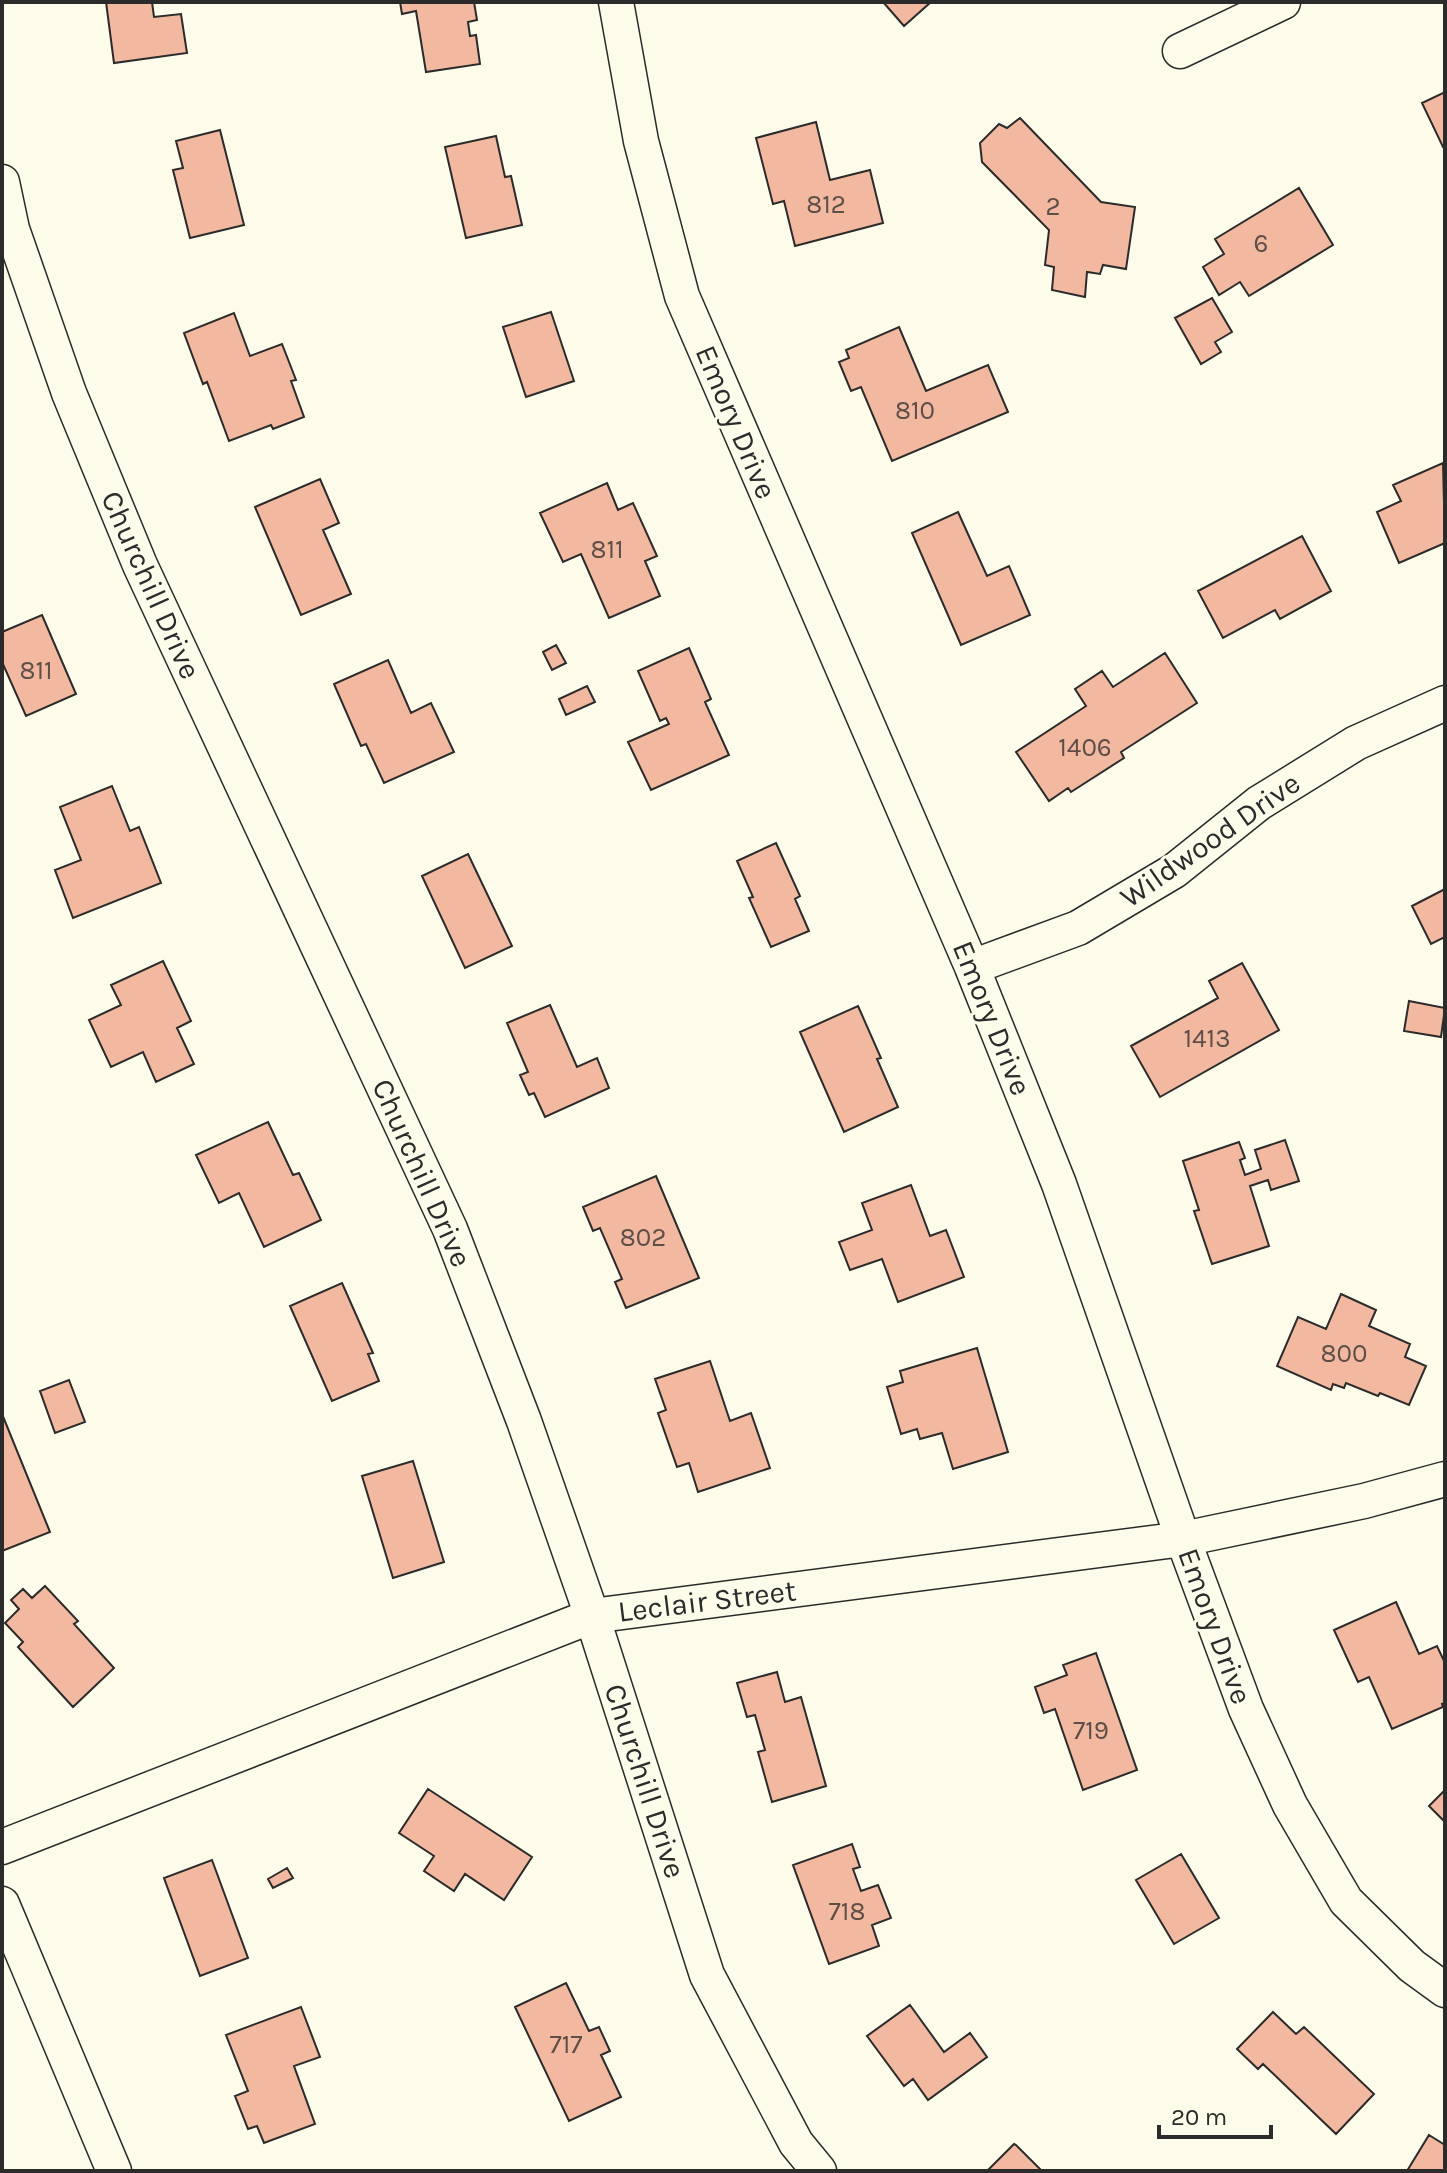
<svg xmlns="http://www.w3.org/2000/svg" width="1447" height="2173" font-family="Karla,sans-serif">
<rect width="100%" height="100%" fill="#fdfbea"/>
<path fill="#f2b8a0" stroke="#2b2b2b" stroke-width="2" d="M106,2H152L154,17L181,14L187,53L114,63Z
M400,2H474L477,20L468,22L470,36L476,35L480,64L426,72L416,11L402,14Z
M883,2H931L904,26Z
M1445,92V146L1443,147L1422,103Z
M1020,118L1101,202L1135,207L1126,269L1103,265L1100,274L1087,272L1085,297L1052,290L1054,267L1045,265L1049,230L982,162L980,143L999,124L1007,128Z
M816,122L830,180L870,170L883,223L795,246L784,201L773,204L756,138Z
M220,130L244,225L190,238L173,170L183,168L176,141Z
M496,136L505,177L511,176L522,225L466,238L445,147Z
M1299,188L1333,245L1249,296L1240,282L1219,295L1203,267L1224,254L1215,239Z
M1212,298L1232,332L1215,342L1221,352L1201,364L1175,318Z
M551,312L574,381L526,397L503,327Z
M234,313L250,356L282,344L296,380L291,381L304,417L273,429L271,425L229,441L207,382L203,384L184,333Z
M899,327L926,391L988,365L1008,412L892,461L861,387L851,391L839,362L849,358L846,350Z
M1443,463L1445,543L1399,563L1377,512L1401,501L1393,485Z
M320,479L339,523L323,530L351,594L301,615L255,507Z
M607,483L618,510L633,503L657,556L645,561L660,596L609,618L581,554L563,562L540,513Z
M958,512L987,576L1009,566L1030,615L961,645L912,533Z
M1302,536L1331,591L1280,619L1275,610L1223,638L1198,591Z
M42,615L76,694L26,716L2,662V632Z
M556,645L566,663L552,670L543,652Z
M689,648L711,699L705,702L729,755L651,790L628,742L669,724L666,718L660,721L638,671Z
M1165,653L1197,703L1121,752L1124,758L1071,792L1068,788L1049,801L1016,752L1086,706L1075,689L1102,671L1113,687Z
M388,660L411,713L431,703L454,752L384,783L366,744L361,746L334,684Z
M587,686L595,702L566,715L559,699Z
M112,786L130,831L139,827L161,883L73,918L55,870L81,860L60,807Z
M776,843L800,896L795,899L809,931L771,947L749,898L753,897L737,861Z
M468,854L512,946L465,968L422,876Z
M1445,889V937L1431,944L1412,906Z
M163,961L191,1021L177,1028L194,1064L156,1082L143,1052L111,1067L89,1020L121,1005L111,985Z
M1242,963L1279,1030L1160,1097L1131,1046L1218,998L1209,981Z
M1409,1001L1445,1008L1441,1037L1404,1031Z
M550,1005L577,1067L597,1058L609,1088L545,1117L534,1093L529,1095L520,1075L528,1072L507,1023Z
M858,1006L881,1058L877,1059L898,1107L844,1132L800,1032Z
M268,1122L293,1175L299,1173L321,1220L264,1247L239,1193L219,1203L196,1155Z
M1285,1140L1299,1181L1271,1190L1268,1180L1250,1186L1269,1246L1212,1264L1194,1211L1199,1210L1183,1161L1239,1142L1245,1158L1240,1160L1245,1175L1261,1169L1255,1150Z
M656,1176L699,1278L626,1308L615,1282L622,1279L600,1228L593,1231L583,1207Z
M911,1185L930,1236L946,1230L964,1277L898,1302L882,1259L850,1270L839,1242L872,1230L862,1203Z
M342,1283L373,1353L368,1354L379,1381L332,1401L290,1306Z
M1341,1294L1376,1310L1369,1326L1410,1344L1405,1357L1426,1366L1409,1405L1380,1393L1378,1396L1346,1383L1344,1388L1333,1384L1331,1390L1277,1366L1298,1317L1326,1329Z
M977,1348L1008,1452L953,1469L942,1433L920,1439L917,1429L901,1434L887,1387L903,1382L900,1371Z
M710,1361L730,1421L751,1413L770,1468L698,1492L689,1463L677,1467L658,1413L666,1410L655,1379Z
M69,1380L85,1422L55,1433L40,1391Z
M2,1414L50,1532L2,1551Z
M413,1461L444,1562L393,1578L362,1476Z
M45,1586L78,1621L74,1624L114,1668L73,1707L18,1647L23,1642L5,1623L19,1609L11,1600L23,1589L32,1598Z
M1396,1602L1419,1654L1437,1646L1445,1663V1703L1442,1704L1443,1707L1392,1729L1369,1677L1358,1682L1334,1630Z
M1096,1653L1137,1770L1083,1790L1055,1709L1044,1713L1035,1687L1067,1675L1063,1665Z
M777,1672L785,1702L801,1697L826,1786L772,1802L758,1752L765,1750L755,1715L747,1717L737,1683Z
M428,1789L532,1857L504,1900L465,1874L454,1891L424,1871L434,1856L399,1833Z
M1445,1790V1822L1429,1806Z
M852,1844L860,1867L853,1869L861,1891L878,1885L891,1918L872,1925L879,1946L829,1964L793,1865Z
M1181,1854L1219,1918L1174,1944L1136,1880Z
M212,1860L248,1958L200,1976L164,1878Z
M287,1868L293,1878L273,1888L268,1879Z
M566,1983L589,2031L599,2027L610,2051L601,2055L621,2097L569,2121L515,2007Z
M910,2005L944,2052L970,2033L987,2057L928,2100L913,2079L904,2086L867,2036Z
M301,2007L320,2057L294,2066L315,2124L264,2143L257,2126L248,2129L235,2096L248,2091L226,2035Z
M1273,2012L1296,2034L1304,2027L1374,2094L1336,2134L1263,2064L1258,2069L1237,2049Z
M1429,2135L1445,2145V2171H1407Z
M1014,2144L1016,2145L1042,2171H987Z"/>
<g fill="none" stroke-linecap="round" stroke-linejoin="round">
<g stroke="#2b2b2b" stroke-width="37">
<path id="street" d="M616,2L641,141L682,296L972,967L1059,1184L1183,1539L1246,1709L1290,1805L1346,1901L1412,1966L1445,1990
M1180,51L1283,2
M2,182L12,229L69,393L140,565L450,1229L524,1421L592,1616L707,1975L796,2143L819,2171
M972,967L1078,928L1174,871L1259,803L1356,743L1445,703
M2,1847L592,1616L1183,1539L1364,1501L1445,1479
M2,1904L114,2171"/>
</g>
<use href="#street" stroke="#fdfbea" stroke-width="34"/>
</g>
<g text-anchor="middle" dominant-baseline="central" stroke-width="6" stroke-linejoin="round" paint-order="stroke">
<g font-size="26" fill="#5d4e48">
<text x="826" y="204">812</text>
<text x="1053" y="206">2</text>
<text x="1261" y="243">6</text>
<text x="915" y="410">810</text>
<text x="607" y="549">811</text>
<text x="36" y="670">811</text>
<text x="1085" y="747">1406</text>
<text x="1207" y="1038">1413</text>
<text x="643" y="1237">802</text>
<text x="1344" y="1353">800</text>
<text x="1091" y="1730">719</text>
<text x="847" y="1911">718</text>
<text x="566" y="2044">717</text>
</g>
<g font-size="30" fill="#2b2b2b" stroke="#fdfbea">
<text transform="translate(736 422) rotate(67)">Emory Drive</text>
<text transform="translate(151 585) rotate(66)">Churchill Drive</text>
<text transform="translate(1210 840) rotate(-35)">Wildwood Drive</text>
<text transform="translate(992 1018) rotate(68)">Emory Drive</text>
<text transform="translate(422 1173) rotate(66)">Churchill Drive</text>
<text transform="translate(707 1601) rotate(-7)">Leclair Street</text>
<text transform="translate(1215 1626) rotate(70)">Emory Drive</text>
<text transform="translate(645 1781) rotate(72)">Churchill Drive</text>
</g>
</g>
<rect width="1447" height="2173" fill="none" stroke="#2b2b2b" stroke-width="8"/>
<path d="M1159 2125v12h112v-12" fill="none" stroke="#2b2b2b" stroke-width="4"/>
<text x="1171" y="2125" font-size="24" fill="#2b2b2b" stroke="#fdfbea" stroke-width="6" paint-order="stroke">20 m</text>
</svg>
